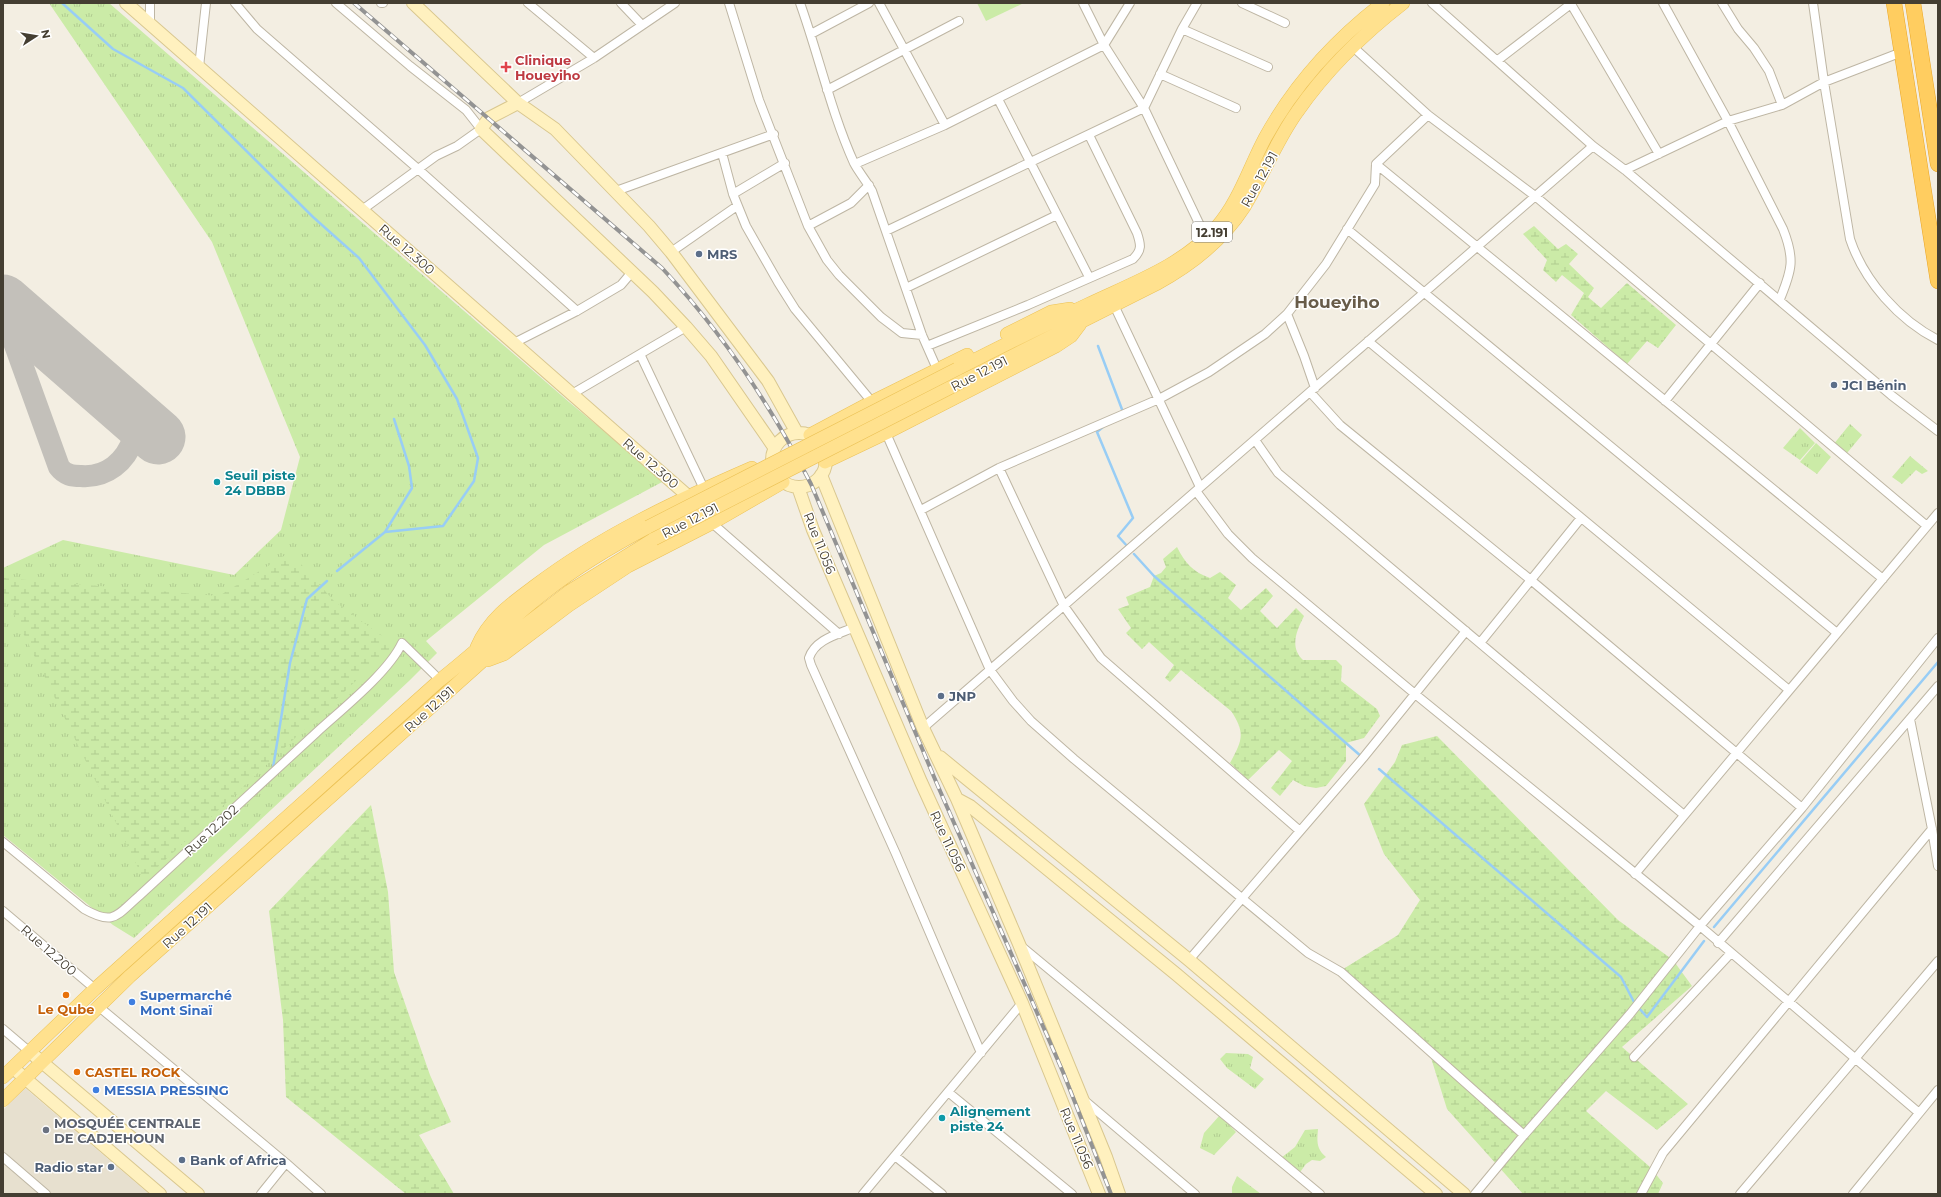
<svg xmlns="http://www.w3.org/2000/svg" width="1941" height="1197" font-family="Montserrat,sans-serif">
<defs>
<pattern id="grass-tufts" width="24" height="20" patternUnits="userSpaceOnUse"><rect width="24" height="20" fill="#cbeba7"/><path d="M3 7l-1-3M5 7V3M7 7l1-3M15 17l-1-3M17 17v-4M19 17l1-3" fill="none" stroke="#b0cb90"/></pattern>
<pattern id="wetland-marsh" width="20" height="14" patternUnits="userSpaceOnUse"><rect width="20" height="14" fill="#cbeba7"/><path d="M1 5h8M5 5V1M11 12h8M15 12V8" fill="none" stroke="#b0cb90"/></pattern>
</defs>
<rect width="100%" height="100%" fill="#f3eee2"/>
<path fill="#e7e0cf" d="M25,1088L149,1194H3V1110Z"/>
<path fill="url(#grass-tufts)" d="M49,3H109L569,402L664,481L544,545L426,641L437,653L409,681L134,938L113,925L3,835V568L63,540L234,575L281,530L300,457L212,242Z
M1850,424L1862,435L1847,453L1842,449L1840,451L1833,445Z
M1800,428L1815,443L1800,460L1783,448Z
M1816,443L1831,457L1817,474L1800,462Z
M1910,456L1928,471L1922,474L1916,470L1902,484L1892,477Z
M1226,1053L1248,1054L1253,1057L1250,1068L1264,1079L1255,1089L1227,1068L1220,1059Z
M1220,1115L1236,1132L1214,1155L1200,1148L1204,1133Z
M1318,1129C1317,1141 1316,1149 1326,1157L1320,1161L1312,1160L1306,1164L1298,1175L1281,1158L1295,1147L1305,1130Z
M1237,1176L1261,1194H1232V1187Z"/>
<path fill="url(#wetland-marsh)" d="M1534,226L1558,249L1566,244L1578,254L1569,264L1594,288L1588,297L1601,308L1627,283L1676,325L1658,348L1647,341L1627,364L1571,315L1584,293L1562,275L1556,282L1543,270L1547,260L1523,234Z
M1177,547C1185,563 1193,572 1210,578L1220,572L1236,585L1228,598L1241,610L1266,588L1273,596L1260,611L1277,628L1296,608L1304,616C1297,630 1289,647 1303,660H1336L1342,666L1341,681L1377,709L1380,716L1364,738L1346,743V761L1326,786L1316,788L1304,786L1293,780L1280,796L1271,788L1292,761L1279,750L1248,780L1230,763C1242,741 1246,733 1231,711L1181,670L1170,682L1165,678L1174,665L1149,642L1142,649L1126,633L1131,628L1118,609L1129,605L1126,597L1150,587L1154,576L1161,573L1166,567L1163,559Z
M284,556L300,563L334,601L394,645L144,880L3,592V578L219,596Z
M1437,736L1618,920L1673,960L1692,986L1622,1047L1688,1104L1657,1130L1606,1091L1586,1111L1650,1167L1663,1183L1658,1194H1523L1447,1109L1427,1045L1340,971L1398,935L1420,900L1384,854L1364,804L1395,762L1402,745Z
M371,805L388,892L394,972L430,1075L451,1122L419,1135L454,1194H406L286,1097L283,1020L269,911Z"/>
<path fill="#cbeba7" d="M977,3H1024L986,21Z"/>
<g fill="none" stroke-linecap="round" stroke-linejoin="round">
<path stroke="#98cdf5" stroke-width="2.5" d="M62,3L113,49L183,88L313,217L359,258L425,345L457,399L478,458L474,481L443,526L385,532L337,571
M1098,346L1123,412
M1103,427L1097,432L1133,518L1118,536L1128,547
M385,532L412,488L409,466L394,419
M1134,554L1154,576L1362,757
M273,768L290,663L307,599L327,581
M1379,769L1621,977L1635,1004
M1714,927L1938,662
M1638,1007L1647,1017L1704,941"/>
<path stroke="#c3c0ba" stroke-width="22" d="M3,312L59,467C65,475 72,476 81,476C133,480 157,407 113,379C102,371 88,371 76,366"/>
<path stroke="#c3c0ba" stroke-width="55" d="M3,302L158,437"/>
<g stroke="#beb6a4" stroke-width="10">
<path id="street" d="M235,3L257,29L418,169L577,311
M336,3L410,66L466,110L481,129L457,146L436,156L362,210
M381,3H383
M528,3L594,58
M621,3L642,25
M729,3L759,100L808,226L827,260L839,275L881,317L902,333L922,335
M800,3C819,56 831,112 854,163C858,171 867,182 872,191L922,335L937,369
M879,3L945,125
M1083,3L1104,45L1144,108L1206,238
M1242,3L1285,23
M1432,3L1593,146L1625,170L1891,395L1938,431
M1663,3L1728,121L1783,229C1795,259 1792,270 1780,299
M1722,3L1738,29L1754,48L1769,71L1782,105
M1813,3L1824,82L1850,239C1864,281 1899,320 1938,340
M1571,4L1659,154
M150,24V3
M1182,29L1268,67
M811,34L869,3
M1352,46L1428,115L1535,196L1927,526
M1498,60L1572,3
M199,67L206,3
M1160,74L1236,108
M827,90L959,21
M998,99L1089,277
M518,103L594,58L675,3
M722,153L733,194L746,226L778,282L795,309L872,402
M855,164L945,125L1104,45L1130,3
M1376,164L1883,579
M1625,170L1728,121L1782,105L1824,82L1902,52
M616,191L774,134
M733,194L785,163
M808,226L851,203L869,185
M1347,229L1837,633
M886,231L1144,108L1182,29L1197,3
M671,252L737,206
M906,288L1057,215
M1114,305L1200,487
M1287,314L1304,356L1315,388
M1368,341L1789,690
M514,343L577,311L621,285L632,272
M927,346L1028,305L1133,259C1142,250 1141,245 1137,233L1089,135
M640,354L704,489
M1310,392L1340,425L1532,581L1802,808
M572,394L686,327
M1665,401L1760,283
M886,433L990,670L1013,701L1031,721L1074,759L1308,953L1341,972L1524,1135L1475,1194
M1255,440L1278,473L1684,815
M999,468L1064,606L1101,658L1300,831
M1196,491L1228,534L1252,558L1415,694L1700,926L1918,1112
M921,510L999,468L1159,399L1209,372L1265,334L1287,314L1326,264L1375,184L1376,164L1428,115
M712,523L839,634
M855,627C839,634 815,639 809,658L811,665L896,854L981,1053
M1480,643L1581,518
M1910,719L1932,829L1938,866
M923,728L1593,146
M3,842L84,909C114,926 116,916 139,896C198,841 257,787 316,733C341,710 388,673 402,643L440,680
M1635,874L1938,513
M3,911L95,989
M1718,943L1938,686
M1021,946L1320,1194
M1189,960L1363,758L1466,631
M98,1006L286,1163L321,1194
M3,1029L30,1052
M1634,1057L1731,953
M948,1092L1072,1194
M1084,1100L1195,1194
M1524,1135L1630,1014L1700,926L1802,808L1938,638
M895,1156L942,1194
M3,1157L46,1194
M261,1194L286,1163
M863,1194L1022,1003
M1641,1194L1663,1153L1932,829
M1740,1194L1938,961
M1853,1194L1938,1090"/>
</g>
<g stroke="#d9c78f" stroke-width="14">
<path id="secondary" d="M126,3L688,496
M413,3L518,103L555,129L649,226L671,252L768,381L797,433
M518,103L489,118L481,129L653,292L686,327L711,356L774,447
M772 460a27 27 0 1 1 54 0a27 27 0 1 1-54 0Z
M821,475L923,728L957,799L1019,944L1106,1157L1119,1194
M798,487L813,530L921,782L1022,1003L1099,1194
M940,757L1189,960L1464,1194
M957,799L970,806L1176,974L1436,1194
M30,1052L198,1194
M13,1068L160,1194"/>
</g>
<g stroke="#ecc256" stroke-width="14">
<path id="primary" d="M1007,334L1051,312L1070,309
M957,369C1000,347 1044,325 1087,305C1133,283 1182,266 1216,228C1239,202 1249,168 1265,138C1294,85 1335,40 1383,3
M963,381L1156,284C1191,265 1222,241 1244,207C1263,176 1276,141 1297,112C1326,70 1363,34 1403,3
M810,435L872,402L967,355
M825,462L886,433L1056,346L1071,336L1080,324
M477,647C489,619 512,603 535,586C601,536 676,501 752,468
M488,660L504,654L569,605L628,566L712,523L783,482
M3,1077L95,989L440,680C476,652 509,620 545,592C577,567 612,546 648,527
M3,1100L130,976L507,639L570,591L654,539"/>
</g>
<g stroke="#e9a525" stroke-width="16">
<path id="highway" d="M1894,3L1938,281
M1913,3L1938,164"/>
</g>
<use href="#street" stroke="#fff" stroke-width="8"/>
<use href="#secondary" stroke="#fff1bf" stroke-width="12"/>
<use href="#primary" stroke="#ffe18e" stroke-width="13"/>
<use href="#highway" stroke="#ffcd60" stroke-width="15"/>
<g stroke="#939393" stroke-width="4">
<path id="rail" d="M354,3L662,268C722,332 771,406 811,484L937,784L1063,1072L1111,1194"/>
</g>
<use href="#rail" stroke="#fff" stroke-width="2.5" stroke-dasharray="8" stroke-linecap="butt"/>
<g stroke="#ecc256" stroke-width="14" stroke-linecap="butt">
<path id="primary-bridge" d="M648,527L957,369
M654,539L963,381"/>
</g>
<use href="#primary-bridge" stroke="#ffe18e" stroke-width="13"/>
</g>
<path fill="#e0444e" stroke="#fff" stroke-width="1.5" d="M504 61h4v4h4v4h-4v4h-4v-4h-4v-4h4z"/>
<g fill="#5c6f8a" stroke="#fff" stroke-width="1.5">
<circle cx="699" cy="254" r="4"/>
<circle cx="1834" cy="385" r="4"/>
<circle cx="941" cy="696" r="4"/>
<circle cx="182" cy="1160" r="4"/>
<circle cx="111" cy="1167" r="4"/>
</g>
<g fill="#0f9aa8" stroke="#fff" stroke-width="1.5">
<circle cx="217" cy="482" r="4"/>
<circle cx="942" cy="1118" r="4"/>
</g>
<g fill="#e8710a" stroke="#fff" stroke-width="1.5">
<circle cx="66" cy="995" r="4"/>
<circle cx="77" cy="1072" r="4"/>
</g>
<g fill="#3f7fe0" stroke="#fff" stroke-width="1.5">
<circle cx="132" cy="1002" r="4"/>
<circle cx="96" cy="1090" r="4"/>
</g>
<circle fill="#6b7280" stroke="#fff" stroke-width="1.5" cx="46" cy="1130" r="4"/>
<g text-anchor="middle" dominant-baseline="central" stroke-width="3" stroke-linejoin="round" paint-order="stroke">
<rect fill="#fff" stroke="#7c7870" stroke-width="1" x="1192" y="222" width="40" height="20" rx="3"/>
<g font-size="12" font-weight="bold" fill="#443e32">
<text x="1212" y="232">12.191</text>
</g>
<g font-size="13" font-weight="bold" fill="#be3a42" stroke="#fff" text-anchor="start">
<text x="515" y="60">Clinique<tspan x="515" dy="15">Houeyiho</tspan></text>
</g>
<g font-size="13" fill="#443e32" stroke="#fff">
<text transform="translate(1259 179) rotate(-61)">Rue 12.191</text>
<text transform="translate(407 249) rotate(41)">Rue 12.300</text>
<text transform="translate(979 373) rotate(-27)">Rue 12.191</text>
<text transform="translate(651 463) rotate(41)">Rue 12.300</text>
<text transform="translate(690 520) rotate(-27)">Rue 12.191</text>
<text transform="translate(820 543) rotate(68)">Rue 11.056</text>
<text transform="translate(429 709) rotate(-42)">Rue 12.191</text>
<text transform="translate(211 830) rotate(-43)">Rue 12.202</text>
<text transform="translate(948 841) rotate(65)">Rue 11.056</text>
<text transform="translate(187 925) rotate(-42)">Rue 12.191</text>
<text transform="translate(49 950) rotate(41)">Rue 12.200</text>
<text transform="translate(1077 1138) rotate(67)">Rue 11.056</text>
</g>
<g font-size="13" font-weight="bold" fill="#4e5e75" stroke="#fff" text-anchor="start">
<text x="707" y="254">MRS</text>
<text x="1842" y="385">JCI Bénin</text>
<text x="949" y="696">JNP</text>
<text x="190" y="1160">Bank of Africa</text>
<text x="103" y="1167" text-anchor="end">Radio star</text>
</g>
<g font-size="13" font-weight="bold" fill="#0d838f" stroke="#fff" text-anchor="start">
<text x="225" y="475">Seuil piste<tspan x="225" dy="15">24 DBBB</tspan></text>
<text x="950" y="1111">Alignement<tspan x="950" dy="15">piste 24</tspan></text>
</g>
<g font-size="13" font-weight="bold" fill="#366cbe" stroke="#fff" text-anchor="start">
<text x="140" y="995">Supermarché<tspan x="140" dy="15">Mont Sinaï</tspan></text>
<text x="104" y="1090">MESSIA PRESSING</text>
</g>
<g font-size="13" font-weight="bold" fill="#c56008" stroke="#fff">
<text x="66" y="1009">Le Qube</text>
<text x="85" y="1072" text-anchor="start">CASTEL ROCK</text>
</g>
<g font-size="13" font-weight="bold" fill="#5b616d" stroke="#fff" text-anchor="start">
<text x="54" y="1123">MOSQUÉE CENTRALE<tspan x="54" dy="15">DE CADJEHOUN</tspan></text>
</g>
<g font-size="17" font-weight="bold" fill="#685c49" stroke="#fff">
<text x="1337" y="302">Houeyiho</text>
</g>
</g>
<rect width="1941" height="1197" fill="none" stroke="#443e32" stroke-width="8"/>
<g transform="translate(36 36) rotate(78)" stroke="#ffffff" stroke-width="3" paint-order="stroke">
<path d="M0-3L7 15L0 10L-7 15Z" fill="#443e32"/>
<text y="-6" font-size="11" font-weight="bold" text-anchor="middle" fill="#443e32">N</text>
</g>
</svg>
